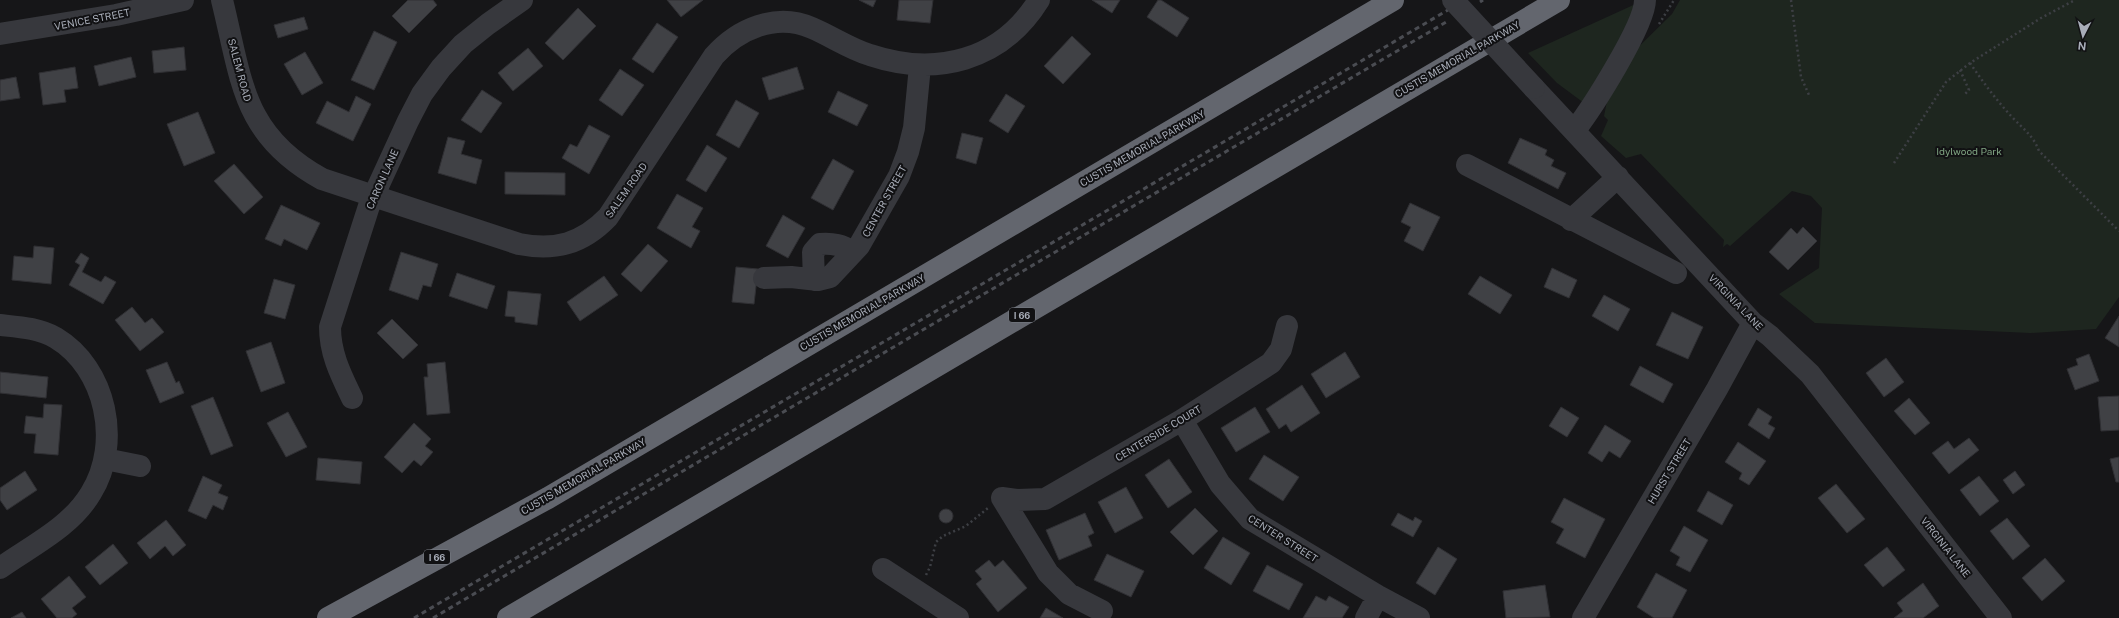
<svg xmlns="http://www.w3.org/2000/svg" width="2119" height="618" font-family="'Public Sans',sans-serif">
<rect width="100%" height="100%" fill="#161618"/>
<path fill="#1e261f" d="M1680,0H2119V297L2096,329L2030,333L1815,323L1779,294L1819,268L1822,208L1811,196L1792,191L1730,246L1727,244L1723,247L1724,240L1641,154L1626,158L1601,136L1608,120L1604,116L1613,72L1672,14Z
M1640,2L1588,106L1557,83L1528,53Z"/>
<path fill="#404145" stroke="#303034" d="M408,0H433L437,5L409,33L392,16Z
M667,0H703L681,17Z
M859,0H876L873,7Z
M899,0H933L930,23L897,20Z
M1092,0H1120L1112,13Z
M1158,0H1161L1189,18L1177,37L1147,17Z
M578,8L596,26L563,60L545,43Z
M304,17L308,29L278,38L274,25Z
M657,23L678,37L653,73L632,59Z
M374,31L397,42L374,90L351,80Z
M1072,36L1091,54L1063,84L1044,66Z
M184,47L186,70L154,73L152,51Z
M528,48L543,66L513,91L498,73Z
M305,52L323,83L302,95L284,64Z
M131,57L136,77L99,86L94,66Z
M75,67L78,88L64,90L66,102L43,105L39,73Z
M797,67L804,89L769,100L762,78Z
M620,69L644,85L622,116L599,100Z
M16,77L20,98L0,101V80Z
M482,90L502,103L481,133L461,120Z
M838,91L868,105L857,126L828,112Z
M1006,94L1025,106L1008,133L989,121Z
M356,96L371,104L353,141L316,123L327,101L349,112Z
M736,100L759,113L739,148L716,135Z
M198,112L215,153L184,166L167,124Z
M589,125L610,136L589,174L562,158L570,144L577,147Z
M962,133L983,138L976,164L956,158Z
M448,137L465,141L461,154L482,160L476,184L438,173Z
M1520,138L1547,150L1545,155L1554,160L1551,166L1566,173L1558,189L1508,163Z
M707,145L727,158L706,192L686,180Z
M833,159L854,171L833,210L811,198Z
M234,164L263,197L244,214L214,181Z
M505,172L565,173V195L505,194Z
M677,194L703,208L692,227L700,231L691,248L657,228Z
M1410,203L1440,217L1423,251L1404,241L1411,227L1401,222Z
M281,205L320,223L307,250L284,239L281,246L265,239Z
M783,215L805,228L788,258L766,246Z
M1803,227L1817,241L1788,270L1769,252L1791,228L1797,234Z
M648,244L668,261L641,292L621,274Z
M34,246L54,248L51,284L12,280L14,256L33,258Z
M401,252L438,264L431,287L423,285L418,300L389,290Z
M81,253L89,258L82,272L101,282L105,276L116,282L103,304L69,285L80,265L75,262Z
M736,267L758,269L754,304L732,302Z
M1552,268L1577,280L1569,298L1544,287Z
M457,273L495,286L487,309L449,296Z
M604,276L618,295L580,321L567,302Z
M1480,276L1512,295L1500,314L1468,294Z
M274,279L295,285L285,319L264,313Z
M508,291L541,294L537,325L515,322V317L505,316Z
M1604,295L1630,309L1618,331L1592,316Z
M132,307L145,323L152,318L164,332L140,351L115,320Z
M1672,312L1703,327L1688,359L1656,345Z
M2119,316V347L2105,338Z
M392,319L418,345L403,359L377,333Z
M271,342L285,383L261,392L246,351Z
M1345,352L1360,377L1326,398L1311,374Z
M2089,354L2099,381L2075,390L2067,369L2078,365L2076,359Z
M1886,358L1904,382L1884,397L1866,373Z
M167,362L176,383L179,381L184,393L160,403L146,370Z
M445,362L450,413L427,415L424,377H428L427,364Z
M1640,366L1673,384L1663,403L1630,385Z
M0,372L48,377L46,398L0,393Z
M1302,385L1320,413L1291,432L1286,424L1279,429L1266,409Z
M2119,396V430L2101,431L2098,397Z
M213,397L233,446L211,455L191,406Z
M1909,398L1930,423L1915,435L1894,411Z
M44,404L62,405L58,455L34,453L36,434L24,433L26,416L43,418Z
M1255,407L1270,432L1236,452L1221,428Z
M1561,407L1579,418L1567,437L1549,426Z
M1758,408L1772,417L1768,424L1775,428L1769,439L1748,425Z
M288,412L307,447L286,457L267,423Z
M414,423L431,439L425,446L433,452L421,466L414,460L402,473L384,457Z
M1605,425L1631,441L1620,458L1609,451L1602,462L1588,453Z
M1969,438L1979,450L1949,474L1932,453L1948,441L1954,449Z
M1738,442L1766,461L1749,485L1739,479L1742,473L1725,462Z
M1264,455L1299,477L1283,501L1249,479Z
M2119,457V482H2116L2110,459Z
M318,458L362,462L360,484L316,480Z
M1169,459L1192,492L1168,508L1145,475Z
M25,471L37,490L7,510L0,500V488Z
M2015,471L2025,485L2013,494L2003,480Z
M203,476L222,485L218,493L228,497L223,510L213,505L206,519L188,511Z
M1979,476L1999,501L1980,516L1960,490Z
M1836,484L1865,519L1847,533L1818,498Z
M1126,487L1143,518L1115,533L1098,502Z
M1708,491L1733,505L1722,525L1697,511Z
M1564,498L1605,519L1585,558L1556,543L1564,529L1551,522Z
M1195,508L1218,531L1193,555L1170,532Z
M939 516a7 7 0 1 1 14 0a7 7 0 1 1-14 0Z
M1085,513L1094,533L1088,536L1092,546L1059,560L1046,530Z
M1398,513L1413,521L1415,517L1422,521L1413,537L1391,525Z
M2007,518L2030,546L2013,560L1990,531Z
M166,520L186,545L173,556L165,546L150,559L137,543Z
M1684,526L1708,540L1690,572L1676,565L1680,557L1670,551Z
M1223,537L1250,553L1231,585L1204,568Z
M113,544L128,563L100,585L85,567Z
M1438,547L1457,559L1435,595L1416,583Z
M1887,547L1905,570L1883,587L1864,565Z
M1107,554L1144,571L1131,597L1094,580Z
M2045,558L2065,581L2042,601L2022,578Z
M989,560L995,567L1003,560L1027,588L998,612L976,584L982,579L975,571Z
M1267,565L1303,584L1289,610L1253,591Z
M1656,573L1687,590L1672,618H1654L1637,607Z
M69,576L86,597L72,608L77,614L72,618H57L41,599Z
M1923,583L1939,606L1923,618H1894L1903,611L1897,603Z
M1545,585L1550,617L1506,618L1503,591Z
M1316,596L1326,601L1329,596L1349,607L1342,618H1303Z
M1046,608L1063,618H1040Z
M22,612L26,618H11Z"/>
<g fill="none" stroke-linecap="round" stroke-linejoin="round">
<path stroke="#3d3f44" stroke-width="2.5" stroke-dasharray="2 3" stroke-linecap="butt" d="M1791,0L1801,77L1809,95
M1659,24L1674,0
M1970,63C1983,82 1997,101 2012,117C2023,129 2033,135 2039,151L2119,231
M1960,70L1969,90L1964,95
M1894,163L1946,82L1970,63L2041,18L2075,0
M926,575L930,567L936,542L943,536L966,526L988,508"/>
<path stroke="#37383d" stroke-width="22" d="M222,0C242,81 242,135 322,179L519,244C555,251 582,244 608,217L714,56C738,29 776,12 812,28C831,36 850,49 870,55C936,77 1001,61 1039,0
M0,34L116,15L183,0
M1534,88L1753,323L1770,336L1810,374L2001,618
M1575,130C1592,108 1645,25 1645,0
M1467,165L1676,273
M1571,220L1618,177
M764,278L791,277L818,280L830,277L859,246L899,176L908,152L914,128L920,66
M814,280L813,252L820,244C833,243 842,245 853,252
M0,325C19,327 39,328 56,338C106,368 122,443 91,493C71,527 31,546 0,568
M352,398C341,375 330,354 330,327L369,206L408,121L422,94L441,68L463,44L488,24L522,0
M1182,420L1220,484L1250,519L1378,596L1419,618
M105,459L140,466
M1002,498L1018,500L1045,499L1182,420L1271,363L1281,349L1287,326
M1002,498L1048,573L1069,594L1102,611
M883,569L958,618
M1366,618L1378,596
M1583,618L1717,389L1753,323"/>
<path stroke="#63666e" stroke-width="22" d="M328,618L548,498L1393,0
M508,618L1559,0"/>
<path stroke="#4a4c52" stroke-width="3" stroke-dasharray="5 4" stroke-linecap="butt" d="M1480,2L1483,0
M414,618L1465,0
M433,618L1448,21"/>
<path stroke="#37383d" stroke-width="22" d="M1453,0L1534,88"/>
</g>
<g text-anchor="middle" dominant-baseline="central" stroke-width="4" stroke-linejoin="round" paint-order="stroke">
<g fill="#111113" stroke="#7b7e86" stroke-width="1">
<rect x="1009" y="308" width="26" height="14" rx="3"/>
<rect x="424" y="550" width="26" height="14" rx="3"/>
</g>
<g font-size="9" font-weight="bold" fill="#a8adb8">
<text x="1022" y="315">I 66</text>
<text x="437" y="557">I 66</text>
</g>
<g font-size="10" fill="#a8adb8" stroke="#111113">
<text transform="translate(92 19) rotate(-11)">VENICE STREET</text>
<text transform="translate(1457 59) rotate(-30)">CUSTIS MEMORIAL PARKWAY</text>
<text transform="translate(240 70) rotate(75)">SALEM ROAD</text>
<text transform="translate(1142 148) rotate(-30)">CUSTIS MEMORIAL PARKWAY</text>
<text transform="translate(382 179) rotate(-66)">CARON LANE</text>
<text transform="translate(626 190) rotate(-55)">SALEM ROAD</text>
<text transform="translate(884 201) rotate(-61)">CENTER STREET</text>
<text transform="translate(1736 302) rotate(46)">VIRGINIA LANE</text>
<text transform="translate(862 312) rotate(-30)">CUSTIS MEMORIAL PARKWAY</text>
<text transform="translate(1158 433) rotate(-31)">CENTERSIDE COURT</text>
<text transform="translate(1669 471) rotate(-59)">HURST STREET</text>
<text transform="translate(583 476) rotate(-30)">CUSTIS MEMORIAL PARKWAY</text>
<text transform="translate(1283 538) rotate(32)">CENTER STREET</text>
<text transform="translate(1946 547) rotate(52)">VIRGINIA LANE</text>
</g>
<g font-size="10" fill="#7fa381" stroke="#111113">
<text x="1969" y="151">Idylwood Park</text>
</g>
</g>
<g transform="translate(2083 36) rotate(186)" stroke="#111113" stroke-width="3" paint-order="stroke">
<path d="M0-3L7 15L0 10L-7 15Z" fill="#a8adb8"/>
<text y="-6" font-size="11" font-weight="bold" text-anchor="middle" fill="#a8adb8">N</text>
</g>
</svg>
